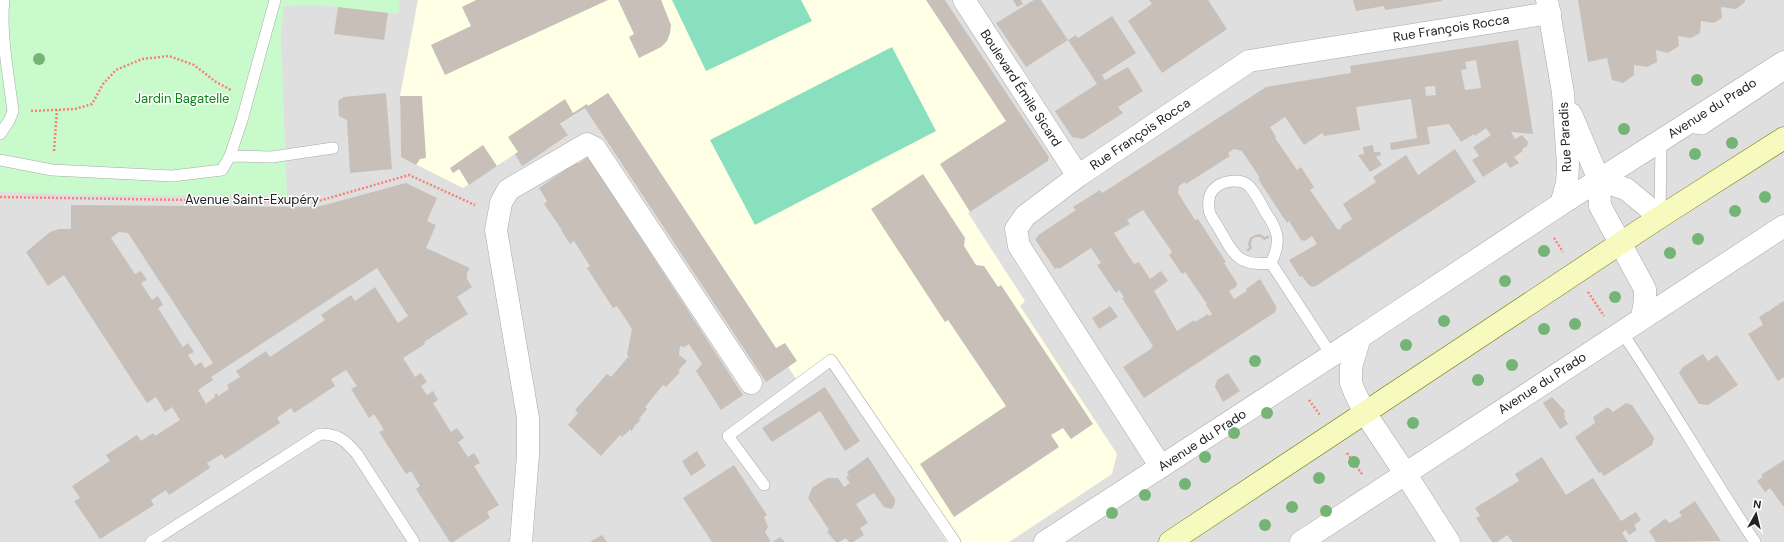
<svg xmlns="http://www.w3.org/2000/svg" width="1784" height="542" font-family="'DM Sans',sans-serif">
<rect width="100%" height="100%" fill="#f2efe9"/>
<path fill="#e0dfdf" d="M0,0H1784V542H0Z"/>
<path fill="#ffffe5" d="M418,0H945L1049,157L1048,161L968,213L1025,301L1020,306L1117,454L1112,474L1009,542H947L830,361L798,382L608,93L463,188L401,157L400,96Z"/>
<path fill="#c8facc" d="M0,0H400L398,14L318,5L284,6L281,35L287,196L109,195L0,192Z"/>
<path fill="#88e0be" d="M672,0H801L812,21L706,71Z
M892,47L936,131L755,225L710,140Z"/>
<path fill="#c7bfb8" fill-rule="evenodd" d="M476,0H608L445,75L431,45L471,26L462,7Z
M618,0H661L671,25L670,33L667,41L661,47L639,58L629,37L634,34Z
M926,0H945L1049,157L1048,161L970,212L940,164L1006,121Z
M1013,0H1021L1023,4L1017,7Z
M1034,0H1041L1068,40L1026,67L996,23Z
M1149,0H1208L1227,29L1162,73L1128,21L1152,4Z
M1353,0H1442V1L1385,10L1384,6L1356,11Z
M1578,0H1745V2L1736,9L1721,7L1722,18L1714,23L1701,21L1700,33L1691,38L1678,36L1679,46L1668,53L1656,50L1657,62L1647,67L1634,65V75L1623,83L1612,80L1607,58L1588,62Z
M338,7L388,13L384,40L334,34Z
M1112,16L1136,53L1102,75L1105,80L1128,67L1143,91L1118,107L1123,113L1083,139L1072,137L1055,111L1097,84L1068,40L1076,35L1078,38Z
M1518,40L1533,134L1511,132L1515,139L1522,135L1528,142L1527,146L1522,149L1523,151L1514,157L1519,163L1510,168L1506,162L1483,177L1472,160L1479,156L1473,147L1491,135L1486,128L1475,136L1474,134L1461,142L1449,124L1427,127L1430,144L1391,150L1390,143L1417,138L1411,99L1356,107L1360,130L1324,136L1322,133L1304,145L1285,117L1270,127L1276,137L1275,138L1297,170L1301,167L1314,187L1310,190L1338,230L1342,228L1341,226L1352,219L1343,204L1376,182L1373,177L1406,155L1418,175L1455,149L1476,182L1316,286L1312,287L1308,284L1302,276L1300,277L1289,260L1317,244L1312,236L1305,241L1301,240L1289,221L1287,223L1258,179L1260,178L1242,151L1234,149L1228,153L1230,156L1186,184L1185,182L1179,186L1178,193L1195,220L1198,219L1226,262L1224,263L1237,283L1236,287L1229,291L1234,299L1247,291L1246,289L1260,279L1276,306V310L1274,313L1144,398L1123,367L1151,349V348L1153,346L1122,298L1124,297L1119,290L1116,293L1097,265L1101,263L1091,248L1059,269L1058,267L1055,269L1035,239L1038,237L1037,236L1076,210L1073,207L1100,190L1102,193L1107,190L1266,87L1351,73L1350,66ZM1476,60L1481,88L1465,90L1461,70L1467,69L1465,62ZM1435,86L1436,95L1426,96L1425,87ZM1143,210L1172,252L1169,255L1182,274L1185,272L1207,304L1206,305L1212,314L1209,316L1208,314L1195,322L1194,320L1177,331L1154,291L1168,281L1161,271L1150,279L1139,262L1134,264L1114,233L1130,224L1127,220Z
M386,93L392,169L350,173L347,120L339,116L338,102L340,99H342L343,97Z
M608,93L776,348L785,343L797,361L766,382L585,108L560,124L568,135L524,165L522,166L515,154L518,152L508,137L565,99L573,113L587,104L588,106Z
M400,96H422L426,158L420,159L416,165L401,157Z
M483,145L497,166L469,185L459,169L453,173L450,168Z
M1373,145L1374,152H1380L1381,155L1376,157L1382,165L1370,172L1358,155L1364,154L1363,147Z
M588,157L743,395L721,410L696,371L702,364L689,344L684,347L680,346L679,355L687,361L678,371L680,372L666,387L663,385L645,407L647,409L637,421L640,419L641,420L635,425L631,432V429L622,437L620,435L601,456L568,425L578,413L575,410L607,374L611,377L629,356L627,355L632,329L617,306L613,308L587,268L590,266L574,241L570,244L561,230H562L544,204L547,201L539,188L577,162L578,164Z
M923,174L965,238L964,246L976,265L984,266L998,287L1001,285L1093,424L1071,439L1063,428L1051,435L1059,447L954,517L920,464L1006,406L948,320L945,322L871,209Z
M406,183L437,198L427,221L436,225L426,248L470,268L467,273V279L472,287L457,297L468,314L424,342L425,344L403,358L415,377L421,373L427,382L421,386L427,395L433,391L438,400L433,403L451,432L457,428L464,438L458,442L468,457L474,453L480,463L474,466L499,505L487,512L490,518L453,542H450L416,489L420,486L411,471L406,474L379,432L384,430L374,414L369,418L351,389L357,386L346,370L331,379L335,386L294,413L291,408L277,418L280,423L225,459L222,454L207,463L210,468L169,495L166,490L151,500L154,505L100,539L74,501L80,498L72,486L110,461L106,455L137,435L141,441L153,433L155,436L180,420L172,407L165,412L156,397L147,403L64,275L48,286L26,252L50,232L59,229H71V205L317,207ZM119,232L128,233L213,363L205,368L201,362L195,366L188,355L194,352L188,343L183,347L158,308L163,305L158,296L152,300L141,283L147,280L141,271L135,274L111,238ZM377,268L408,316L398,323L375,287L355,301L351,295L321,315L325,320L270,357L266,351L236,371L240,377L227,385L229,389L218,396L217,393L214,395L215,397L206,404L198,390L213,380L211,377Z
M1260,234L1265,237L1268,235L1269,238L1264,240L1261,237H1256L1252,239L1251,244L1252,248L1248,252L1246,250L1249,248L1248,243L1250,238L1255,235Z
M1784,301V377L1778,381L1748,334L1763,325L1759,317L1768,311L1769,312V311L1777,305L1779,306L1778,304Z
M1110,306L1118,317L1099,329L1092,318Z
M1703,354L1708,361L1717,355L1738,385L1708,405L1699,404L1679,373L1683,367Z
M1228,373L1240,391L1223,402L1215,387L1217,380Z
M825,387L860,441L845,451L820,411L772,442L762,428Z
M1552,397L1565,411L1564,415L1566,417H1564L1568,424L1560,429L1543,403Z
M1626,403L1632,405L1654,438L1652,445L1604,476L1601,472L1599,473L1575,437L1595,423L1593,417L1608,407L1613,412Z
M697,451L706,466L691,476L682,461Z
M868,457L895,499V503L892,509L884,507L874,493L856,504L868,523L860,528L864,535L853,542H849L846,538L839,542H836L827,532L829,530L808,498L812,488L827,478H838L844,487L850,483L846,477L849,476L847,472Z
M1542,457L1566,495L1593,478L1621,521L1636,512L1641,520L1634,525L1637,530L1629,535L1626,530L1622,533L1628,542H1513L1507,535L1497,542H1492L1476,518L1480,516L1475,508L1519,481L1515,474Z
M1784,460V506H1783L1770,488L1765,492L1757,481L1763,477L1761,475Z
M734,465L767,515L764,517L768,527L765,532L771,542H712L683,498Z
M1695,501L1721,541L1656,542L1649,531L1665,519L1670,523L1682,516L1679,512Z
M602,535L607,542H590Z
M780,537L785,542H772Z"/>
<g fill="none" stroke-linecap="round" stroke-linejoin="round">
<g stroke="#a9a9a9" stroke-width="12">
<path id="service" d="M1687,127L1703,129L1784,75
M0,134L9,121L13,111C9,79 0,31 4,0
M230,156L272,157L333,148
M0,160L52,170L172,176L222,170L230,156L242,120L275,0
M1660,217L1661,140
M1271,263C1237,267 1233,253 1218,227C1215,222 1209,215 1209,209C1208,203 1209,193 1214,189C1221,181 1239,178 1248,185C1254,190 1262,206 1266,213C1279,231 1281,243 1271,263L1332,356
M1621,331C1668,400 1709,473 1755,542
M764,485L728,436L831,360L955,542
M151,542L320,434C338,434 345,440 357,454L414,542"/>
</g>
<g stroke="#a9a9a9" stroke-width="23">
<path id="minor" d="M964,0L1078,176
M1599,180L1600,206L1645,289V301L1642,317
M1561,204L1784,62
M1161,467L1019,246L1016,229L1025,216L1078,176L1249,61L1550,13
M521,542L528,455V418L496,230L501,203L508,190L587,144L595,148L751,383
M1045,542L1360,337
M1301,542L1784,226"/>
</g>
<g stroke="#a9a9a9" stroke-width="23">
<path id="tertiary" d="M1571,114L1599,180L1626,189L1660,217
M1449,542L1405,473L1365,413L1355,393L1351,383V367L1360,337L1561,204L1567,183L1568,165L1563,93L1547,0"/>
</g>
<g stroke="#707d05" stroke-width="23">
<path id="secondary" d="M1170,542L1660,217L1784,138"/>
</g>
<path stroke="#fa8072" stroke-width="2.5" stroke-dasharray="2 2" stroke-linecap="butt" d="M31,111L75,109L92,104L103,84L116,70L142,59L169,56L194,65L216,82L231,90
M54,151L57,110
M0,197L315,202L409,175L475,205
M1554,238L1563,252
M1588,292L1604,316
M1309,400L1320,415
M1347,453L1362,474"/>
<use href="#service" stroke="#fff" stroke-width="11"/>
<use href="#minor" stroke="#fff" stroke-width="22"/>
<use href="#tertiary" stroke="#fff" stroke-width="22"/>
<use href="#secondary" stroke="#f7fabf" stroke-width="22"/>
</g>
<g fill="#74b475">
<circle cx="39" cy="59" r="6"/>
<circle cx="1697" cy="80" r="6"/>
<circle cx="1624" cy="129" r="6"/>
<circle cx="1732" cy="143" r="6"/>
<circle cx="1695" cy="154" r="6"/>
<circle cx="1765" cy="197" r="6"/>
<circle cx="1735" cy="211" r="6"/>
<circle cx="1698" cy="239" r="6"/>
<circle cx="1544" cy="251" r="6"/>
<circle cx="1670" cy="253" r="6"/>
<circle cx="1505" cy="281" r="6"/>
<circle cx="1615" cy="297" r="6"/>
<circle cx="1444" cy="321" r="6"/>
<circle cx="1575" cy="324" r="6"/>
<circle cx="1544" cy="329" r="6"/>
<circle cx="1406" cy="345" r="6"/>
<circle cx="1255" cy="361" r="6"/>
<circle cx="1512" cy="365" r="6"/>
<circle cx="1478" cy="380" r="6"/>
<circle cx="1267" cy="413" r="6"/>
<circle cx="1413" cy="423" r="6"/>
<circle cx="1234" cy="433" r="6"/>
<circle cx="1205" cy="457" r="6"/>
<circle cx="1354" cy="462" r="6"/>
<circle cx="1319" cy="478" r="6"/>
<circle cx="1185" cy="484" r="6"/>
<circle cx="1145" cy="495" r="6"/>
<circle cx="1292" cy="507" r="6"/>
<circle cx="1326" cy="511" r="6"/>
<circle cx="1112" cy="513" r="6"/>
<circle cx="1265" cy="525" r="6"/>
</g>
<g text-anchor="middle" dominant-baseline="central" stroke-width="3" stroke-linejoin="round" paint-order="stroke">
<g font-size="13" fill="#222" stroke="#fff">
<text transform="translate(1451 28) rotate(-9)">Rue François Rocca</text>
<text transform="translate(1021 88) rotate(57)">Boulevard Émile Sicard</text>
<text transform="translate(1712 108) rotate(-32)">Avenue du Prado</text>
<text transform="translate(1140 134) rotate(-34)">Rue François Rocca</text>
<text transform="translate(1565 137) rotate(-93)">Rue Paradis</text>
<text x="252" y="199">Avenue Saint-Exupéry</text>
<text transform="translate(1542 383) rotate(-33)">Avenue du Prado</text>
<text transform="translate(1202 440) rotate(-33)">Avenue du Prado</text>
</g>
<g font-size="13" fill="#0c8416" stroke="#fff">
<text x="182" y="98">Jardin Bagatelle</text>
</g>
</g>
<g transform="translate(1756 514) rotate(8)" stroke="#ffffff" stroke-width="3" paint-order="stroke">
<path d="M0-3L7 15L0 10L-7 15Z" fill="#222222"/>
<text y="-6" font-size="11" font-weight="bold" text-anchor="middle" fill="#222222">N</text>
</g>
</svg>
